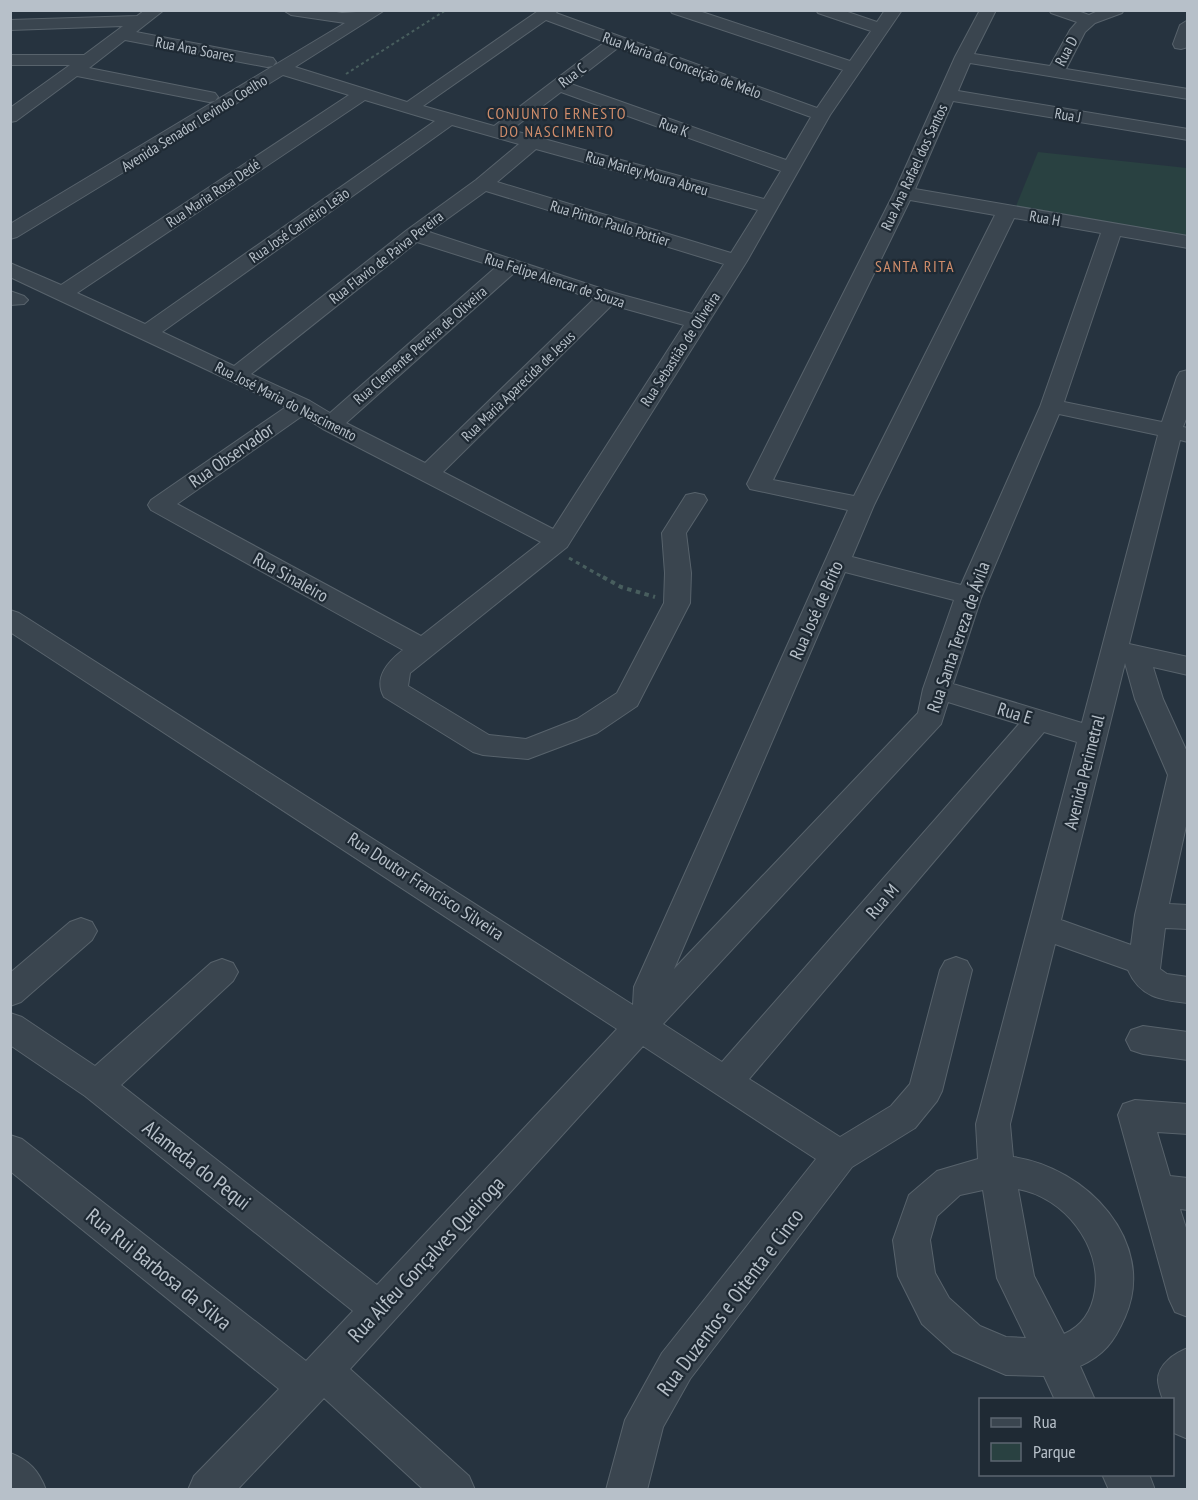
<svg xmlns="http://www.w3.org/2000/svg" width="1198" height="1500" font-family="'PT Sans Narrow',sans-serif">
<rect width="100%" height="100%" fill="#26333f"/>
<path fill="#294141" d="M1038,152L1187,168V240L1016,206Z"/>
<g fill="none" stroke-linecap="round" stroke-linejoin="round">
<g stroke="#58636c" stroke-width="2">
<path id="minor" d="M145,10H164L136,32L267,57L273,58L276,62L273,66L267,67L125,40L89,68L215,93L218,97L215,101L345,23L291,15L283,10H325L342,13L385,10L295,67L407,102L538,11L558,10L556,13L817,108L843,70L672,13L670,10H696L850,61L871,31L818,13L816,10H842L877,22L885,10H902L830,115L747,261L567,547L410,673L408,686L489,735L526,739L577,719L617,693L664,603L665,573L662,533L686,495L695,493L704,495L707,500L686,533L691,573L690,603L637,706L597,733L528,759L483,755L473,752L384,697C373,677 389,661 403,650L151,510L148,505L151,500L286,407L10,277V263L61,285L349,95L283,75L17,237L10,239V224L215,101L209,102L77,76L16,121L10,122V108L70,65H10V55H84L123,26L10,30V20L137,16ZM546,20L605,42L494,126L423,106ZM619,47L811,117L786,160L571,84ZM561,92L781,171L764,199L511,130ZM365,100L435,121L145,324L77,293ZM452,125L519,144L476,180L407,230L234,366L162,332ZM536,149L758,210L731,253L497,182ZM486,191L724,264L692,314L615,293L429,232ZM417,242L496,267L330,413L310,401L251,374ZM514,273L594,299L425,463L346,423ZM612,305L684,325L553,529L443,472ZM302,416L323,429L541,542L421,636L177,504Z
M980,10H996L974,54L1050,66L1070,30L1077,22L1051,13L1049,10H1075L1089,15L1100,10H1124L1122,13L1095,23L1085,32L1066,69L1188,89V99L970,63L958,91L1188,129V140L953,101L915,189L1188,236V248L1120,236L1064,402L1162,422L1177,377L1180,372L1188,370V414L1183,427L1188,428V442L1180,440L1129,644L1188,657V675L1153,667L1163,699L1188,754V817L1169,904L1188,905V929L1165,928L1160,969L1167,974L1188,977V1003C1160,1000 1140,997 1128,970L1055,944L1010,1124L1013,1157C1086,1167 1158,1242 1125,1317C1114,1342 1104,1355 1080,1366L1095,1400H1055L1044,1376L1006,1375L953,1352L922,1324L898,1276L893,1240L909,1195L937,1171L978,1159L976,1124L1077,742L1044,732L749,1079L840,1137L891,1106L910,1084L940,970L945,961L956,957L967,961L972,970L942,1091L937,1101L915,1128L852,1167L690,1379L663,1427L647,1490H606L625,1420L662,1353L816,1159L643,1046L350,1369L469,1476L475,1490H424L324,1398L237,1490H188L194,1476L279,1389L10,1171V1135L22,1139L306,1361L353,1311L85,1096L10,1045V1013L22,1017L95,1066L211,963L222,959L233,963L238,972L233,981L121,1085L377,1285L617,1029L10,632V610L19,613L633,1005L634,987L848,510L750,489L747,484L894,193L955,57ZM910,200L995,215L854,496L773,480ZM1014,218L1101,233L1040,407L961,585L852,557L874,505ZM1059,414L1158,435L1082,723L953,684L981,598ZM845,572L954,600L923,689L918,713L674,969ZM1125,663L1135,699L1168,775L1135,915L1131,945L1061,920ZM948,702L1019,724L722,1062L663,1024L941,724ZM1018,1189C1064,1197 1102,1246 1095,1291C1092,1311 1082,1326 1064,1334L1034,1276ZM983,1190L997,1278L1026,1338L1006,1337L980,1326L949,1298L935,1273L930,1240L937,1216L960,1195Z
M1188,20V47L1181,49L1175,48L1173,44L1180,25Z
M10,291L24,296L28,300L24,304L10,305Z
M81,918L92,922L97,931L92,940L21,1002L10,1006V973L70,922Z
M1143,1026L1188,1032V1060L1143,1054L1131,1050L1126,1040L1131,1030Z
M1135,1100L1188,1104V1134L1157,1132L1170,1176L1188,1178V1210L1180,1209L1188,1234V1317L1175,1312L1169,1299L1118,1115L1123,1104Z
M1188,1348V1439L1174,1433L1172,1400H1163C1161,1394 1158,1386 1158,1380C1158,1364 1175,1353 1188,1348Z
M10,1453C29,1460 39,1471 46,1490H10Z
M1102,1474H1149L1155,1490H1109Z"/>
</g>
<path stroke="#485e5e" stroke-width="2" stroke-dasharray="3 3" stroke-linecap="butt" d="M346,74L446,10"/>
<path stroke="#485e5e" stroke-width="3" stroke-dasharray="4 4" stroke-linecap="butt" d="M569,558L606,579"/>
<path stroke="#485e5e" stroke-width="4" stroke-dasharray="4.5 4.5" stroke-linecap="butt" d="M603,577L621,587L655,597"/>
<use href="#minor" fill="#3a454f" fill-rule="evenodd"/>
</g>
<g text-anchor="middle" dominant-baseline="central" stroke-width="4.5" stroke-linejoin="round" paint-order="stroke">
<g font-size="15" fill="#b7c0c9" stroke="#1f2a34">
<text transform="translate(195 49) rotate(11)">Rua Ana Soares</text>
<text transform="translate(1066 51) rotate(-62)">Rua D</text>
<text transform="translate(682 65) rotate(20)">Rua Maria da Conceição de Melo</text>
<text transform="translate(572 75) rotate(-37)">Rua C</text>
<text transform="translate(1068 115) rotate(10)">Rua J</text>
<text transform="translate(194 123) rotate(-32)">Avenida Senador Levindo Coelho</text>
<text transform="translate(674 127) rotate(20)">Rua K</text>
<text transform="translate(914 167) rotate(-65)">Rua Ana Rafael dos Santos</text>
<text transform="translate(647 173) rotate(16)">Rua Marley Moura Abreu</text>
<text transform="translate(213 193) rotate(-34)">Rua Maria Rosa Dedé</text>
<text transform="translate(1045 218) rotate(10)">Rua H</text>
<text transform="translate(610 223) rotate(17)">Rua Pintor Paulo Pottier</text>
<text transform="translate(299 225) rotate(-35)">Rua José Carneiro Leão</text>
<text transform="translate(386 257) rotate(-38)">Rua Flavio de Paiva Pereira</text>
<text transform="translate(555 280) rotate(18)">Rua Felipe Alencar de Souza</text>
<text transform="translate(420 345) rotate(-41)">Rua Clemente Pereira de Oliveira</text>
<text transform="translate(680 349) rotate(-57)">Rua Sebastião de Oliveira</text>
<text transform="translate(518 386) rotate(-44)">Rua Maria Aparecida de Jesus</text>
<text transform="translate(286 401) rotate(27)">Rua José Maria do Nascimento</text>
</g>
<g font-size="16" letter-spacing="1.5" fill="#d08d6b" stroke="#1f2a34">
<text x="557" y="113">CONJUNTO ERNESTO<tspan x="557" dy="18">DO NASCIMENTO</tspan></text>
<text x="915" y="266">SANTA RITA</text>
</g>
<g font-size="18" fill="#b7c0c9" stroke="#1f2a34">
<text transform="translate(231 455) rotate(-35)">Rua Observador</text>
<text transform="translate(291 577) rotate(29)">Rua Sinaleiro</text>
<text transform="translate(816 610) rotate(-66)">Rua José de Brito</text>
<text transform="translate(958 637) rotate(-71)">Rua Santa Tereza de Ávila</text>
<text transform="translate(1015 713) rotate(17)">Rua E</text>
<text transform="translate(1084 772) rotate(-76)">Avenida Perimetral</text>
<text transform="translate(426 886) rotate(33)">Rua Doutor Francisco Silveira</text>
<text transform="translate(882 901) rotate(-49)">Rua M</text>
</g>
<g font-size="21" fill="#b7c0c9" stroke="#1f2a34">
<text transform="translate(197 1165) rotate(38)">Alameda do Pequi</text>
<text transform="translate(426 1259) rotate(-47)">Rua Alfeu Gonçalves Queiroga</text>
<text transform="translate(159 1269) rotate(39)">Rua Rui Barbosa da Silva</text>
<text transform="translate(730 1302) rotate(-53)">Rua Duzentos e Oitenta e Cinco</text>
</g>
</g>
<rect width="1198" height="1500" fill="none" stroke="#b7c0c9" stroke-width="24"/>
<rect x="979" y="1398" width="195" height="78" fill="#1f2a34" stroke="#5c6670" stroke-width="1.5"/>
<rect x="991" y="1418" width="30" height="9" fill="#3a454f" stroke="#5c6670" stroke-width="1.5"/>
<text x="1033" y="1428" font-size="18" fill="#b7c0c9">Rua</text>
<rect x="991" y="1443" width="30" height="18" fill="#294141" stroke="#5c6670" stroke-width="1.5"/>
<text x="1033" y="1458" font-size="18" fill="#b7c0c9">Parque</text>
</svg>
